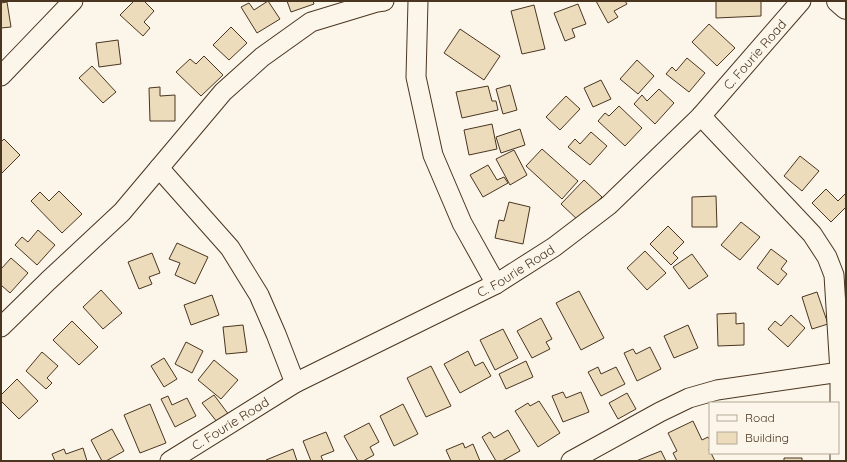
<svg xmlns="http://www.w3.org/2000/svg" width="847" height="462" font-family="Quicksand,sans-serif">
<rect width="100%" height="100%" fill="#fbf6e9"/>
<path fill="#ecdcbc" stroke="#4a3520" d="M134,1H144L154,11L144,22L150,28L143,36L120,15Z
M268,1L280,19L257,33L241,7L249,3L254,10Z
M287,1H313L314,4L291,12Z
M596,1H625L627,4L614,11L618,17L608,23Z
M716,1H761V16L716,18Z
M7,2L11,27L1,28V3Z
M578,4L586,24L572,29L575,37L565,41L554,13Z
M534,5L545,49L522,54L511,11Z
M709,24L735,48L717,66L692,42Z
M231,27L247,43L229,60L213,45Z
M460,29L500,56L484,80L444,53Z
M118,40L121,64L99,67L96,43Z
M204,56L223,75L201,96L176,72L190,59L196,64Z
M687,58L705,73L689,92L666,74L672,67L676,71Z
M637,60L654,76L638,94L620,79Z
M92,66L116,92L103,103L79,78Z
M601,80L611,99L593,107L584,88Z
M510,85L517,110L503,114L496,89Z
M488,86L492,101H496L498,110L462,118L456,92Z
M160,87V96L175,95V121H150L149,88Z
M659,89L674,103L655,124L634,104L642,95L647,101Z
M566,96L580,109L560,130L546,117Z
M619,106L642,128L625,146L598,121L605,113L609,116Z
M492,124L497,149L469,155L464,130Z
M520,129L525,145L501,153L496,137Z
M591,132L607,146L590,165L568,147L575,139L580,144Z
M4,139L20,155L1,174V142Z
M542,149L578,181L562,199L526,166Z
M514,150L527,175L510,185L496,159Z
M800,156L819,171L802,191L784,176Z
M488,165L497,180L504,177L508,183L483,197L470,175Z
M584,180L602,197L579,221L561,204Z
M826,189L838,201L845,194L846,195V207L831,222L812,203Z
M59,191L82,214L62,233L31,201L40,192L49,201Z
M716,196L717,227H692V197Z
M509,202L530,207L523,244L495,238L499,220L504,221Z
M741,222L760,237L740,260L721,245Z
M668,226L684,242L673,253L678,258L671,265L650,244Z
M38,230L55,245L37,265L15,245L22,237L28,242Z
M177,243L208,257L195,284L175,275L180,263L169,259Z
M771,249L787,261L781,269L787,274L778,285L757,268Z
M645,251L666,273L647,290L627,268Z
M152,253L160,273L149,277L152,284L139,289L128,262Z
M692,254L708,276L689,289L673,267Z
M11,258L28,273L10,293L1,285V269Z
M101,290L122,313L103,329L83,307Z
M579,291L604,338L581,350L556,303Z
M817,292L828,324L812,329L802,297Z
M212,295L219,315L191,325L184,305Z
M736,313V324L744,323V345L718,346L717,314Z
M791,315L805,328L788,347L768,329L775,321L781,326Z
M541,318L552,339L546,342L550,349L532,358L517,331Z
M72,321L98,347L79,365L53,340Z
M243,325L247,352L226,354L223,327Z
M688,325L698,348L674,358L664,336Z
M503,329L518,358L495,370L480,340Z
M186,342L203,351L192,373L175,364Z
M650,347L661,369L637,381L624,353L633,349L636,354Z
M468,351L475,366L483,362L491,376L460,393L444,364Z
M42,352L58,366L47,378L52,383L46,389L26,371Z
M164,358L177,379L164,387L151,366Z
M214,360L238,380L221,399L198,380Z
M526,361L533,377L506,389L499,374Z
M431,366L451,406L426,417L407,378Z
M598,367L601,374L616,367L625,384L601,396L588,372Z
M17,379L38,401L19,419L1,401V395Z
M563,392L566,398L581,392L589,412L563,422L552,396Z
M627,393L636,409L618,419L609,403Z
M214,395L232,419L221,427L202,403Z
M168,396L172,405L187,398L196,416L175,427L161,399Z
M539,401L560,433L538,447L515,411L528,403L530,406Z
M150,404L166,443L140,453L124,415Z
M403,404L418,434L394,446L380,416Z
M693,421L702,440L708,437L710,440V449H709L710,453H711L715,461H677L673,453L677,451L668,433Z
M369,423L379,442L370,447L374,455L363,461H358L344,436Z
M112,429L124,451L106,461H102L91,440Z
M508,430L520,451L502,461H496L482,437L490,432L494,438Z
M326,432L334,451L321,456L323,461H311L303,441Z
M463,443L465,448L473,444L480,461H451L446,450Z
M83,448L87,461H55L52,454L64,449L66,454Z
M293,449L297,461H267L266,460Z
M661,451L666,461H636Z
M784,458H802V461H784Z"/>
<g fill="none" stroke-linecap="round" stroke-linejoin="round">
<g stroke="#4a3520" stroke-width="21">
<g id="street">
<path d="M418,1L416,77L433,155L462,223L496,284"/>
<path d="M1,76L73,1"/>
<path d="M701,116L812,234L827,257L834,275L840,372V461"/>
<path d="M159,168L230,248L259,295L276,334L295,383"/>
<path d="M1,327L48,281L122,212L223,92L262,57L311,22L377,2L384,1"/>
<path id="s1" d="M170,461L295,383L496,284L554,247L609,205L701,116L801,1"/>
<path d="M571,461L660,412L689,398L717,390L840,372"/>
</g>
</g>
<g stroke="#4a3520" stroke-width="24">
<path id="secondary" d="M838,1L846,8"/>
</g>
<use href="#street" stroke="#fbf6e9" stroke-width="19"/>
<use href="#secondary" stroke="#fbf6e9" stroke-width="22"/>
</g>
<g text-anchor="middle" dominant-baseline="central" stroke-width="3" stroke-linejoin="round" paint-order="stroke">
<g font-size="13" fill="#4a3520" stroke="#fbf6e9">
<text stroke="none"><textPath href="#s1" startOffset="719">C. Fourie Road</textPath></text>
<text stroke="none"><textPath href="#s1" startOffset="395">C. Fourie Road</textPath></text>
<text stroke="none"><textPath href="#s1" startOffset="71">C. Fourie Road</textPath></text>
</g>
</g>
<rect width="847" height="462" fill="none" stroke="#4a3520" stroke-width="4"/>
<rect x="709" y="402" width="130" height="52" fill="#fbf6e9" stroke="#b4a999"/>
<rect x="717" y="415" width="20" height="6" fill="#fbf6e9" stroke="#b4a999"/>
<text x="745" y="422" font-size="12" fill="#4a3520">Road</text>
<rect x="717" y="432" width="20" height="12" fill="#ecdcbc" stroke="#b4a999"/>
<text x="745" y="442" font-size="12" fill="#4a3520">Building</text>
</svg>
